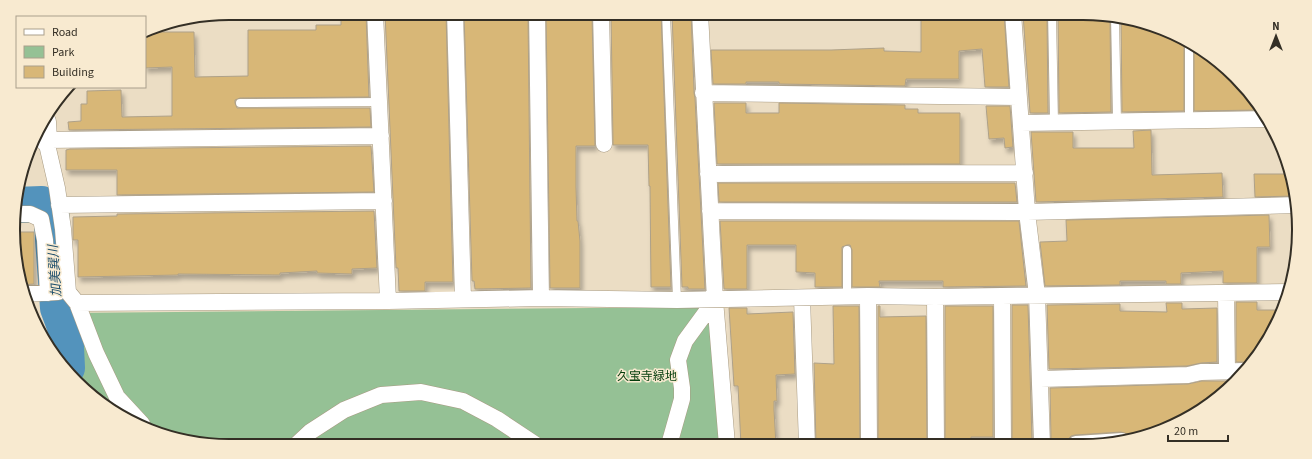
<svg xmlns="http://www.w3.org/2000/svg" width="1312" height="459" font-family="'Source Sans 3','Noto Sans JP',sans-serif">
<defs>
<filter id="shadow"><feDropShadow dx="2.5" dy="4.5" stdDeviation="2" flood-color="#0004"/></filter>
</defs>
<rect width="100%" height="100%" fill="#ebddc4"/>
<path fill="#95c195" d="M702,307L712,330L720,445L230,446L174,439L109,409L71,371L69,313Z"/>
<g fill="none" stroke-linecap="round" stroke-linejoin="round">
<path stroke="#5393bc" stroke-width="36" d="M15,205L42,204L51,211L58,308L65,327L67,368"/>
</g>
<path fill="#d8b777" stroke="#aea189" filter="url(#shadow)" d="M341,13H366L369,97L240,98L235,100V103L237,108H370L371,127L69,130L68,122L81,121V104H87V91L121,90L122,117L172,116V67L145,68V34H150V32H194L195,77L248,76V30H316V25H341Z
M385,13H446L453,282H425V291H399L398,268H396Z
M464,13H528L531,288L475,289L474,281H472Z
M546,13H570V16H592L595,146H576V187L577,221H578L580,241V288H550Z
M613,13H661L671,287H651L650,186H649L648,145H613L611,15H613Z
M672,13H691L694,89V93L695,98L705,289H688V287H682Z
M921,13H1004L1009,87H985L982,49L959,51V79H906L905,86L779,84V82H746V84H713L711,50H831L884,48V51L921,52Z
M1058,13H1082L1110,17L1111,112L1059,113Z
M1023,14H1047L1048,113H1030Z
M1121,18L1138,20L1184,43V111L1122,112Z
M1194,48L1214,58L1260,110L1194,111Z
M714,103H746V113H779V103L905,105V109H918V113H960V164H717Z
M986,106H1010L1013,147L1005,148L1004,138L989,139Z
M1151,130L1152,175L1222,173L1223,197L1036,202L1031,132H1073V148H1134L1133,131Z
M371,146L374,192L117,195V170H66V150L70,149Z
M1254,174H1288L1295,196L1255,197Z
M718,183H1015L1017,202H719Z
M374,211L377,268L352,269V274L317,273V271L280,273V275L178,274V275L78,277V240H73V217L117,216V214Z
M1269,215L1270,247H1257V283H1223V271L1181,273V284H1166V281H1120V285L1045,286L1040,242L1067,241L1066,220Z
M720,221H1019L1026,286L943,287V281H879L880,287H852V250L850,245H847L842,247V287H815V273L796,272V245H747V289H724Z
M17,232H34V284L20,285Z
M1236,302H1257V310H1281L1270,338L1249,364L1243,362H1236Z
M1166,303H1182V309L1217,308V362L1201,363L1187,366L1049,369L1047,305L1120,304V311L1167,312Z
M1012,305H1028L1032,440H1012Z
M833,306H859L860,445H816L814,363L834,364Z
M878,306H880V317L926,316L927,445H878Z
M945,306H993V437H971V444H945Z
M729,308H747V314L793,312L795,374L776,375L777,401H774V410L776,445H741L738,386H734Z
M1202,381H1235L1225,392L1178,424L1152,432H1137V434H1128L1121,432L1075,435L1071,436L1068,439L1051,440L1050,388L1188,384Z"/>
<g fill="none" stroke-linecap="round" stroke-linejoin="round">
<g stroke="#a89b83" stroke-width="9">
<path id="lane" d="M666,13L677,300
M1052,13L1054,122
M1115,17L1117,122
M240,103L379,102
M1189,121V45
M847,250V297"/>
</g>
<g stroke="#a89b83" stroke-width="17">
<path id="street" d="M375,13L388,301
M455,13L463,299
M537,13L541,298
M601,13L604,144
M700,13L715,300L727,445
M1013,13L1027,212L1037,295L1042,444
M703,93L1019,97
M1021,123L1269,119
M381,136L46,140L57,188L63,229L68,292L77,303L388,301L541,298L677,300L868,296L935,297L1289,292
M708,174L1025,173
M59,205L384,201
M710,211L1027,212L1297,205
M16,214H30L41,219L45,240L48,293
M1226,293L1227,371
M24,294L58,292
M868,296L869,445
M1002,296L1003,444
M935,297L936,444
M802,298L807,445
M77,303L96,353L117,397L142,424
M1040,379L1188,375L1201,372L1243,371
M1076,444L1122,441
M669,445L682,399V388L678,360L685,341L715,300
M295,446L310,432L344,410L381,395L421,392L463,401L497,419L536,445"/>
</g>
<g stroke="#a89b83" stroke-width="23">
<path id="secondary" d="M45,122L46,140"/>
</g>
<use href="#lane" stroke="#fff" stroke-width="8"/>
<use href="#street" stroke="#fff" stroke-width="16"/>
<use href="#secondary" stroke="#fff" stroke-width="22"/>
</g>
<g text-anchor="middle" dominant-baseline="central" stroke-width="3" stroke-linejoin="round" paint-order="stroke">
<g font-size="12" fill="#043d0c" stroke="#f8ead0">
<text x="647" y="376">久宝寺緑地</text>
</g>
<g font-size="13" font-style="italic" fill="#1e4f6d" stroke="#f8ead0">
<text transform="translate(55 271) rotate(-94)">加美巽川</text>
</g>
</g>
<path d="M0 0H1312V459H0ZM229 20H1083A209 209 0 0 1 1292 229V230A209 209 0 0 1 1083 439H229A209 209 0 0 1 20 230V229A209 209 0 0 1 229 20Z" fill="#f8ead0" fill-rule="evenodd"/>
<path fill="none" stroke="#342f25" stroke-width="2" d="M229 20H1083A209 209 0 0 1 1292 229V230A209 209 0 0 1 1083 439H229A209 209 0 0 1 20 230V229A209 209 0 0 1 229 20Z"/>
<rect x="16" y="16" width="130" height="72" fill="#f8ead0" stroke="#aa9f8c"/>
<rect x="24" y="29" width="20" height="6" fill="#ffffff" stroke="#aa9f8c"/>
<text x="52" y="36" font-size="12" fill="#342f25">Road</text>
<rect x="24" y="46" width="20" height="12" fill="#95c195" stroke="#aa9f8c"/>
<text x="52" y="56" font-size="12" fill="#342f25">Park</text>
<rect x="24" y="66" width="20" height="12" fill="#d8b777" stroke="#aa9f8c"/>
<text x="52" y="76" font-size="12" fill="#342f25">Building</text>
<g transform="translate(1276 36)" stroke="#f8ead0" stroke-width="3" paint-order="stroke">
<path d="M0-3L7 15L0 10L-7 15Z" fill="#342f25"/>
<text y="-6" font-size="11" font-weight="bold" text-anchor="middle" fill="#342f25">N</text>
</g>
<path d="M1168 435v6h60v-6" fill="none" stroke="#342f25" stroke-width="2"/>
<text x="1174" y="435" font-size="12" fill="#342f25" stroke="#f8ead0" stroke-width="3" paint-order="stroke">20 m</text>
</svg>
